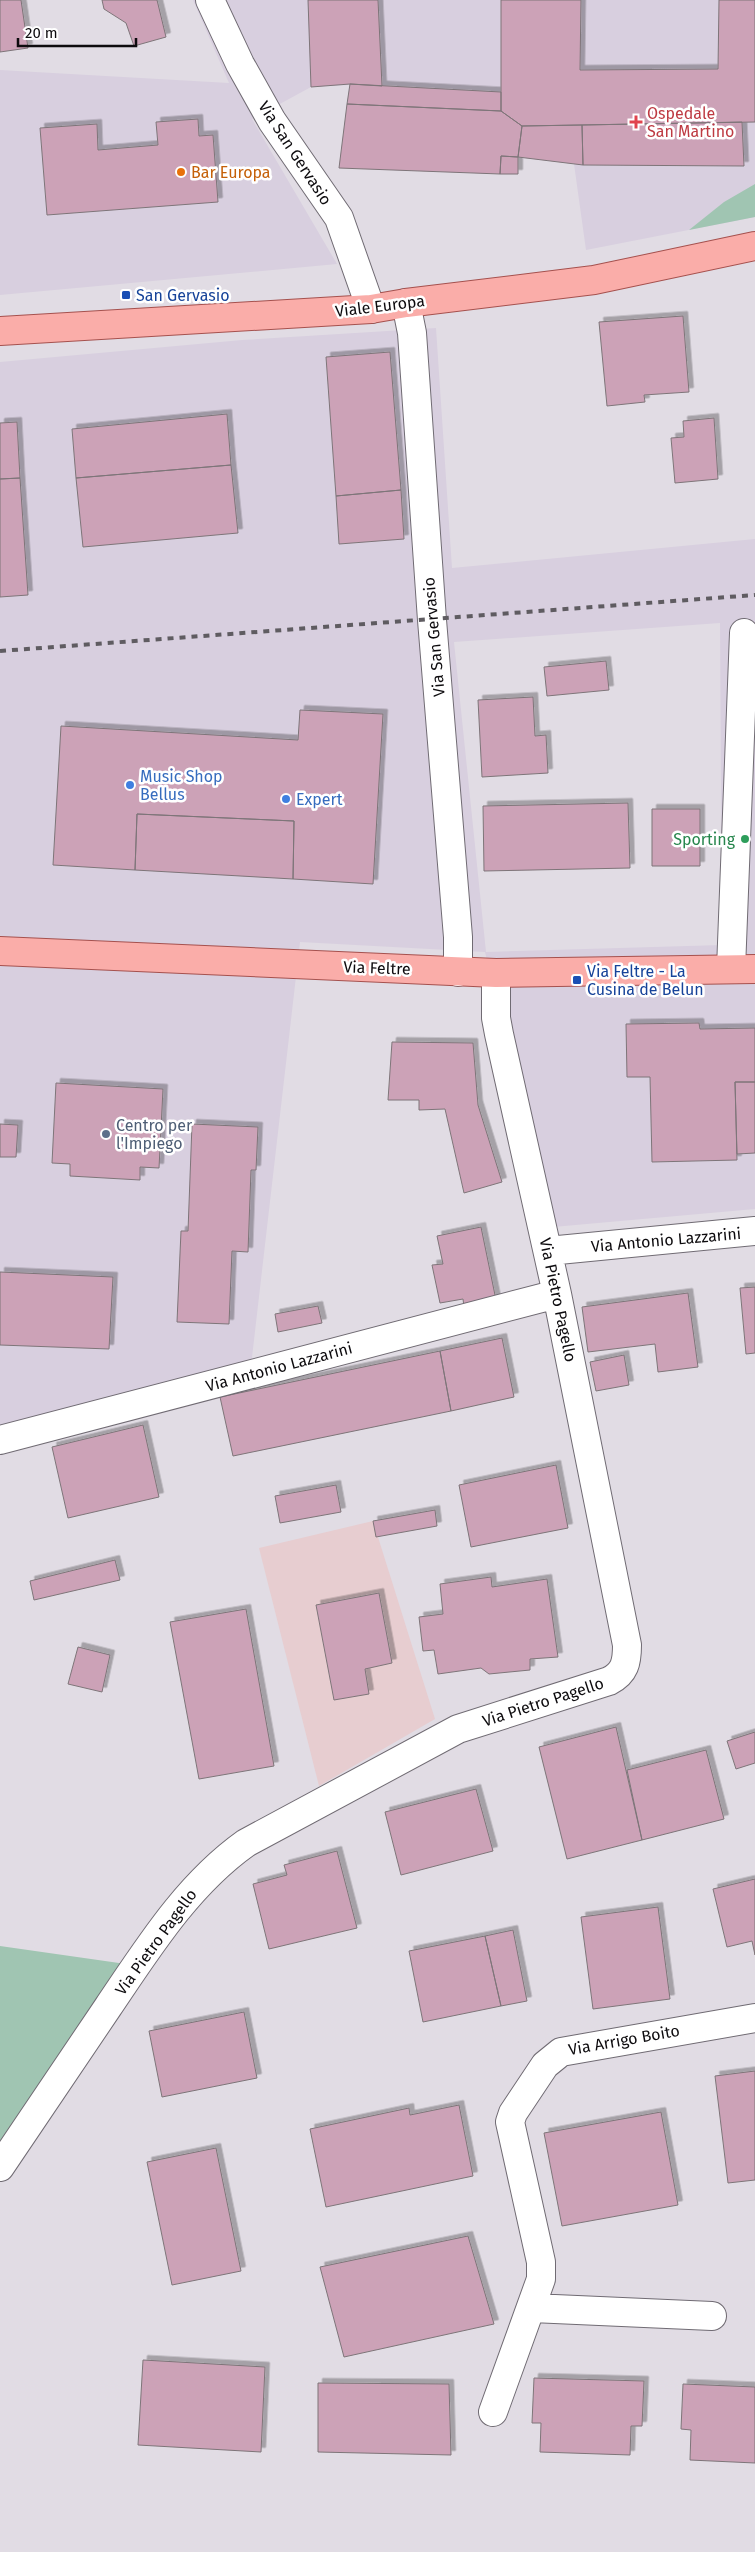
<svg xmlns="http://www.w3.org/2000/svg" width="755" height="2552" font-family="'Fira Sans',sans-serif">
<defs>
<filter id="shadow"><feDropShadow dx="4.5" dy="-4.5" stdDeviation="0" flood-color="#0004"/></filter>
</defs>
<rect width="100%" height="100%" fill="#e1dce4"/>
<path fill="#d8cfdf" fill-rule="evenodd" d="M193,0H755V217L586,250L574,164L518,157L501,111L347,104L349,85L311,87L252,119L337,264L0,295V70L229,83Z
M436,328L452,568L755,539V1209L553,1227L485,952L300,942L251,1366L0,1431V362L242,340ZM720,623L722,945L486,952L454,642Z"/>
<path fill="#e7cdd0" d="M373,1521L435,1719L319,1786L259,1548Z"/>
<path fill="#a0c5b2" d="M755,184V217L689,230L724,202Z
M0,1946L126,1964L0,2145Z"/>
<path fill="#cca2b7" stroke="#7e7579" filter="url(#shadow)" d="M0,0H21L28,48L0,52Z
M102,0H157L166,37L134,46L126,23L104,9Z
M308,0H378L382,86L350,84L311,87Z
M501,0H581L580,70L718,69L719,0H755V122L522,126L501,111Z
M350,84L501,92V111L347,104Z
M347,104L501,111L522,126L518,157L501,156L500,174L339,168Z
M198,119L199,136L213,135L218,202L47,215L40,128L97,124L98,150L158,145L156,122Z
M742,122L744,166L583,165L582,125Z
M582,125L583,165L518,157L522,126Z
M501,156L518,157V174H500Z
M683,316L689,392L644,395L645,402L607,406L599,322Z
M390,352L401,490L336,496L326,357Z
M227,414L231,465L76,478L72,429Z
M714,418L718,479L675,483L671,438L684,437L683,421Z
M17,422L20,478L0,479V423Z
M231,465L238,533L83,547L76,478Z
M20,478L28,595L0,597V479Z
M401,490L404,539L339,544L336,496Z
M606,661L609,690L547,696L544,667Z
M533,697L535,736L546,735L548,773L482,777L478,700Z
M300,710L383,714L373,884L293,879L294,821L137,814L135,870L53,865L61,726L298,740Z
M628,803L630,868L484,871L483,806Z
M652,809H700V866H652Z
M137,814L294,821L293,879L135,870Z
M699,1023L700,1029L755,1028V1082H735L737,1160L652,1162L650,1077H627L626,1024Z
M392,1042L473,1043L478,1105L502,1182L464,1193L445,1109L419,1110V1100H388Z
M735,1082H755V1153L737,1154Z
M56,1083L163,1089L159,1168L140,1167V1180L70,1176V1164L52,1163Z
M0,1124L18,1125L16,1157H0Z
M192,1124L258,1127L256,1170H251L248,1252L232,1251L229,1324L177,1322L181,1231H188Z
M481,1227L496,1300L464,1307L463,1299L440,1303L432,1265L443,1264L437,1236Z
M0,1272L113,1277L109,1349L0,1345Z
M755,1287V1353L746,1354L740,1288Z
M688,1293L698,1367L658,1372L655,1344L588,1352L582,1307Z
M318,1306L322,1323L278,1332L275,1314Z
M502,1338L514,1397L451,1411L440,1351Z
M440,1351L451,1411L233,1456L220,1397Z
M624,1355L629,1385L596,1391L590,1362Z
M143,1425L159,1497L68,1518L52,1447Z
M556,1465L568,1528L471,1547L459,1485Z
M336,1485L341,1512L280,1523L275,1496Z
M435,1510L437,1526L376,1537L373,1521Z
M115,1560L120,1580L34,1600L30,1581Z
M491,1577L492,1587L547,1579L558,1657L530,1659V1670L489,1674L481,1668L438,1674L434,1650L423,1651L419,1617L443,1614L440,1584Z
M379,1593L392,1663L365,1669L369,1694L334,1700L316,1605Z
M246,1609L274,1766L199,1779L170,1622Z
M78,1647L110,1655L102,1692L68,1684Z
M616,1727L642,1840L567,1859L539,1747Z
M755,1732V1763L736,1769L727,1741Z
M706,1750L724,1819L642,1840L627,1770Z
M476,1789L493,1851L401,1875L385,1812Z
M337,1851L357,1928L269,1949L253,1884L287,1875L284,1865Z
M755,1879V1955L752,1941L727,1947L713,1889Z
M658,1907L670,1999L593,2009L581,1917Z
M513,1930L527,2001L501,2006L485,1936Z
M485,1936L501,2006L423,2022L409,1951Z
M244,2012L257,2078L162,2097L149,2031Z
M755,2071V2180L728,2183L715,2076Z
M459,2105L473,2176L326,2207L310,2129L409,2108L410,2115Z
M661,2112L678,2205L562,2226L544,2133Z
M216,2148L241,2271L172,2285L147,2162Z
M468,2236L494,2324L344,2357L320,2267Z
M143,2360L265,2367L261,2452L138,2445Z
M534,2378L644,2381L642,2426H631L630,2455L540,2452L541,2423H532Z
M318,2383L449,2384L451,2455L318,2452Z
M683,2384L755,2387V2463L690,2460L691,2430L681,2429Z"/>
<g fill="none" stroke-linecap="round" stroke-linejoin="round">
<g stroke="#706b73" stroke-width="30">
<path id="minor" d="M210,0L240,64L272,121L339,218L371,309
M406,303L412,333L432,620L458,937V972
M731,969L744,633
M548,1251L755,1231
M0,1440L557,1294
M0,2167C36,2114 72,2061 108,2007C148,1948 187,1885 246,1843L458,1729L609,1681C625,1673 627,1662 627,1645L557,1294L499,1034L496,1018V973
M532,2308L712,2316
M493,2412L541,2279V2262L510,2122L513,2113L545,2065L561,2052L755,2018"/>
</g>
<g stroke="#a5514e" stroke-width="30">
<path id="major" d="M0,331L371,309L406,303L594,280L755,246
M0,951L496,973L755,969"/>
</g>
<use href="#minor" stroke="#fff" stroke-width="28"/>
<use href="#major" stroke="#faada9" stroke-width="28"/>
<path stroke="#5f5c61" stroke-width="4" stroke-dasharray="6 6" stroke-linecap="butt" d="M0,651L755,595"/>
</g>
<path fill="#e0444e" stroke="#fff" stroke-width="2" d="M633.5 114.5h5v5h5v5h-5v5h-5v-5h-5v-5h5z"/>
<circle fill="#e8710a" stroke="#fff" stroke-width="2" cx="181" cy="172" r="5"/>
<g fill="#1a4fb4" stroke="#fff" stroke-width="2">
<rect x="121" y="290" width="10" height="10" rx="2.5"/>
<rect x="572" y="975" width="10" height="10" rx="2.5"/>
</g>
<g fill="#3f7fe0" stroke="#fff" stroke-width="2">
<circle cx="130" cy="785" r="5"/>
<circle cx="286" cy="799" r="5"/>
</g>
<circle fill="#2e9e5b" stroke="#fff" stroke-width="2" cx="745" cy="839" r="5"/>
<circle fill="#5c6f8a" stroke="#fff" stroke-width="2" cx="106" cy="1134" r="5"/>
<g text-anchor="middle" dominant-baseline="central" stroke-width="5" stroke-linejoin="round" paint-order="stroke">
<g font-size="16" fill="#be3a42" stroke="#fff" text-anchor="start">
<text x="647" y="113">Ospedale<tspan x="647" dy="18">San Martino</tspan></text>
</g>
<g font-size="16" fill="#0d0b0e" stroke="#fff">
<text transform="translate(295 153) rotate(57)">Via San Gervasio</text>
<text transform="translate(380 306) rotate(-7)">Viale Europa</text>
<text transform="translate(434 637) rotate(-95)">Via San Gervasio</text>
<text transform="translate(377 968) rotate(2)">Via Feltre</text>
<text transform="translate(666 1240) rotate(-5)">Via Antonio Lazzarini</text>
<text transform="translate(558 1300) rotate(78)">Via Pietro Pagello</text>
<text transform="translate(279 1367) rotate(-15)">Via Antonio Lazzarini</text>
<text transform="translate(543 1702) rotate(-18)">Via Pietro Pagello</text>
<text transform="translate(156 1942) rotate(-54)">Via Pietro Pagello</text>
<text transform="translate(624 2040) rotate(-10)">Via Arrigo Boito</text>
</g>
<g font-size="16" fill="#c56008" stroke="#fff" text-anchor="start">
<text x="191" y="172">Bar Europa</text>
</g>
<g font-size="16" fill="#164399" stroke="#fff" text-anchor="start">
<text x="136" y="295">San Gervasio</text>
<text x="587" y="971">Via Feltre - La<tspan x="587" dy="18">Cusina de Belun</tspan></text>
</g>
<g font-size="16" fill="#366cbe" stroke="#fff" text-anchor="start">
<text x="140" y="776">Music Shop<tspan x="140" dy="18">Bellus</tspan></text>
<text x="296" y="799">Expert</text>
</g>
<g font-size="16" fill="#27864d" stroke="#fff" text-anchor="end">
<text x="735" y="839">Sporting</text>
</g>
<g font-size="16" fill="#4e5e75" stroke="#fff" text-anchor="start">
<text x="116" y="1125">Centro per<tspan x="116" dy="18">l'Impiego</tspan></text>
</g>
</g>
<path d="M18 38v8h118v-8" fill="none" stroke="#0d0b0e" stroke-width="2.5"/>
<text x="25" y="38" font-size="15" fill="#0d0b0e" stroke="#ffffff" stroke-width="4" paint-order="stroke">20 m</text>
</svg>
